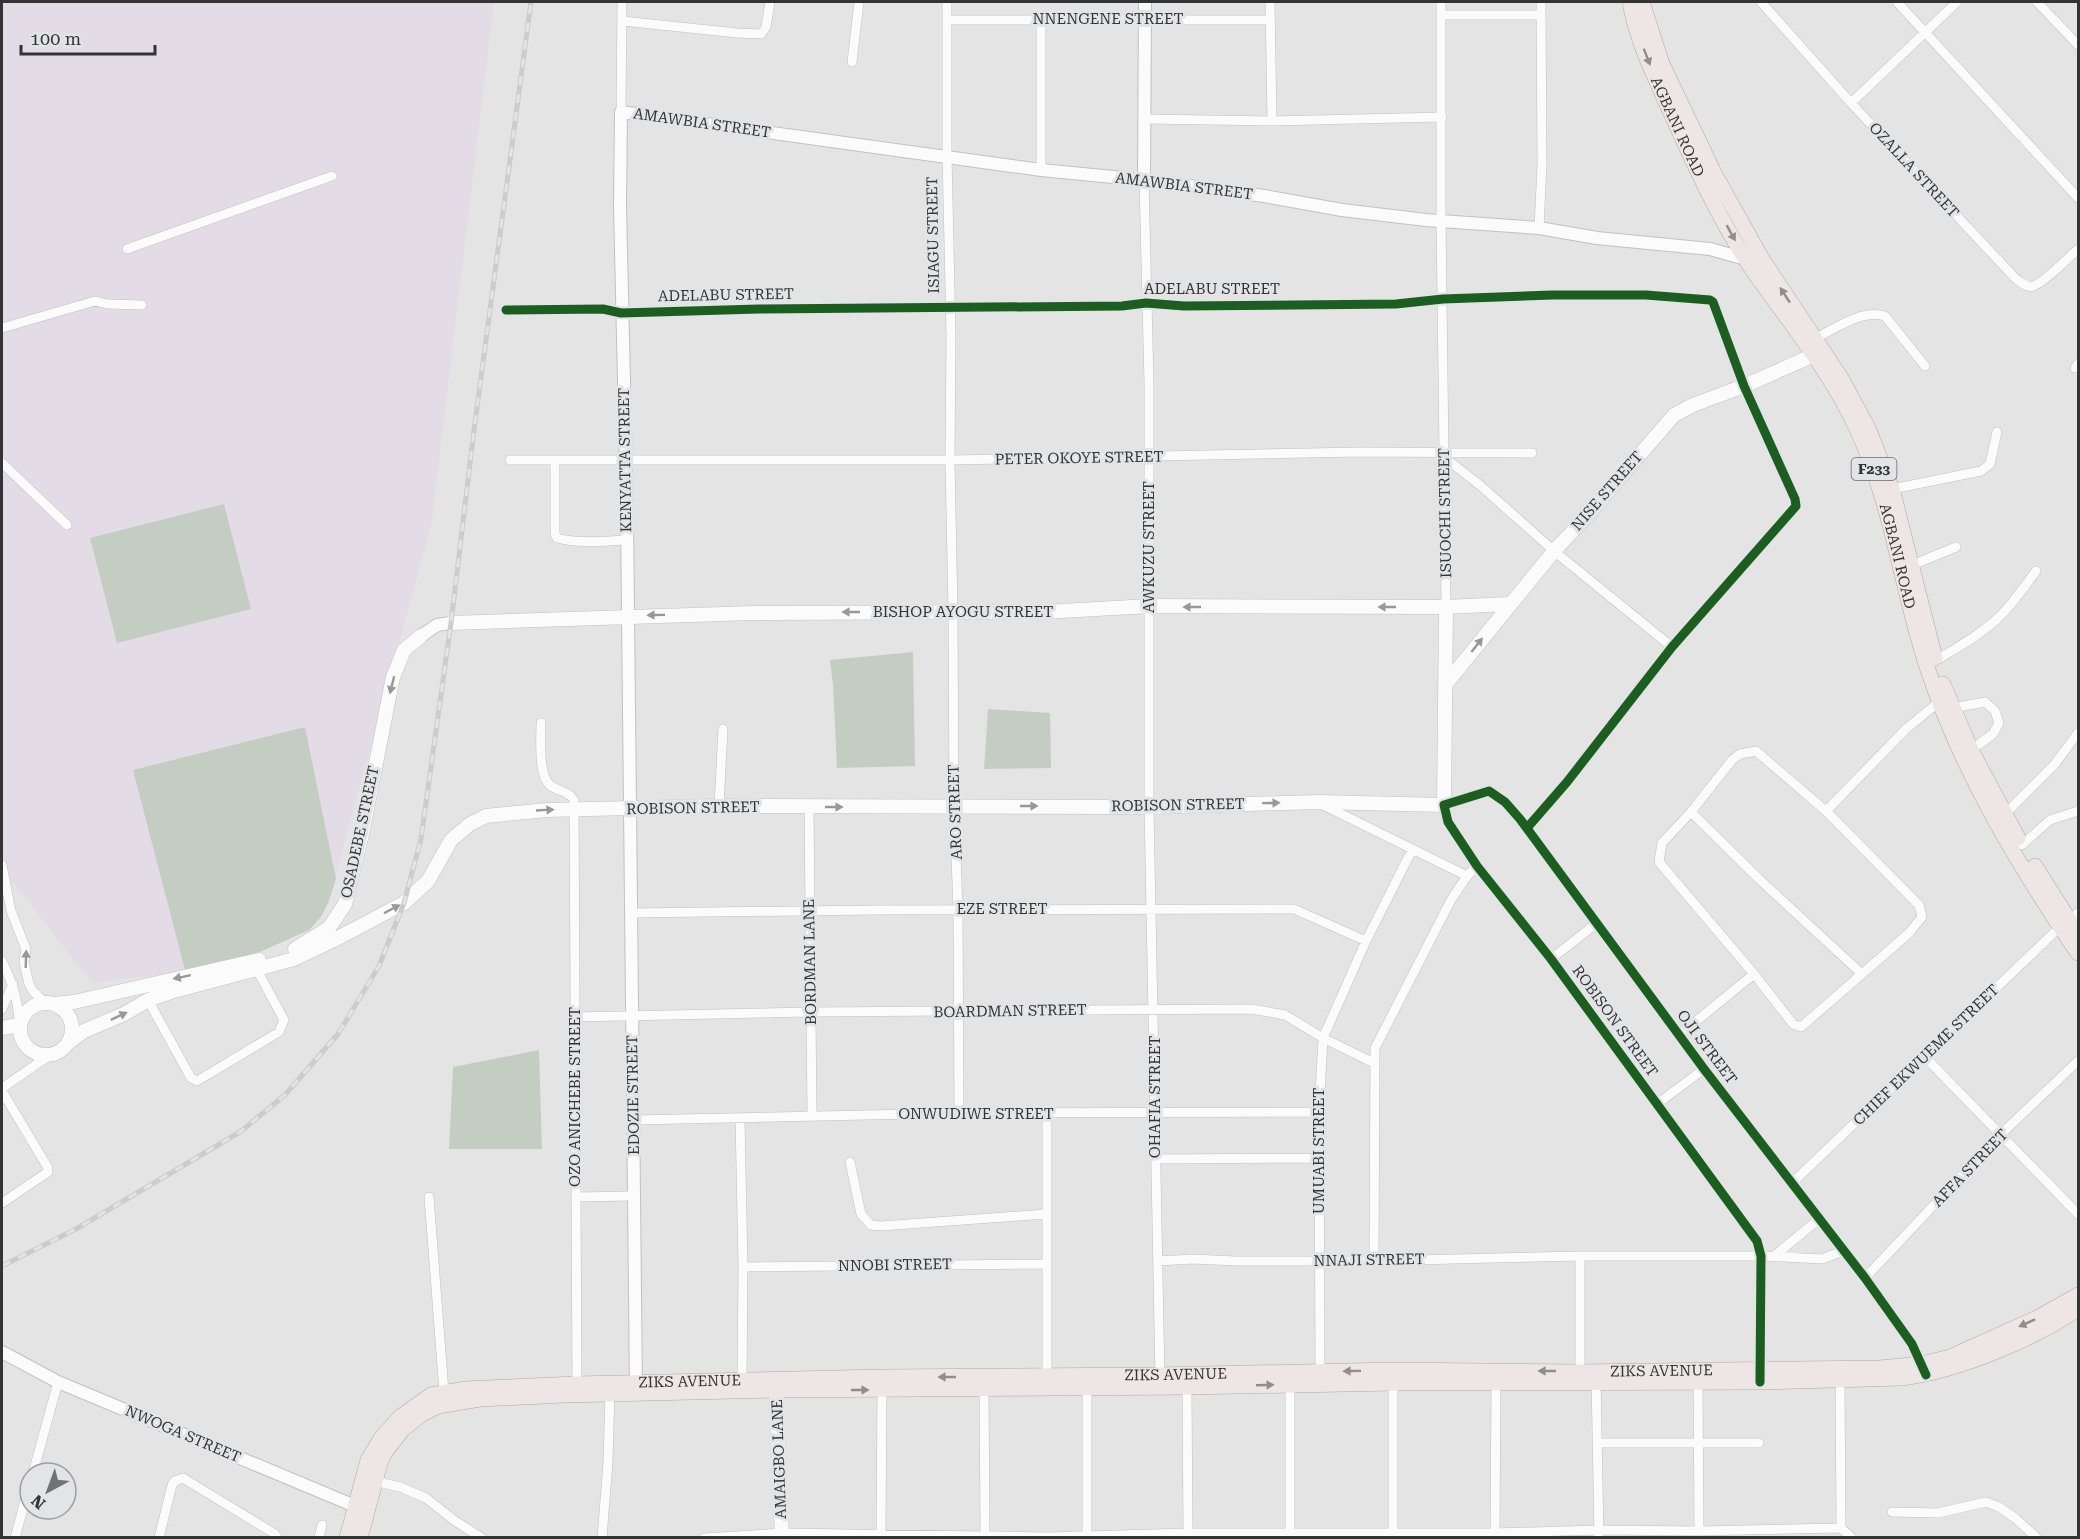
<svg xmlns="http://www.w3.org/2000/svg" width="2080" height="1539" font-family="'Roboto Serif',serif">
<rect width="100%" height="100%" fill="#e4e4e5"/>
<path fill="#e3dbe6" d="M2,2H494L431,526L328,903L237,965L92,983L2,868Z"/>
<path fill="#c4cdc2" d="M224,504L251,609L117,643L90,538Z
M913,652L915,766L837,768L833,685L830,660Z
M988,709L1050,713L1051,768L984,769Z
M305,727L336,879L328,903L321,917L309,930L260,952L185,970L133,770Z
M539,1050L542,1149H449L453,1067Z"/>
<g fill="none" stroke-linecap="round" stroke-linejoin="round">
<g stroke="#c1c1c2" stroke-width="10">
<path id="minor" d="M947,2V155L951,335L950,460L953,612L954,806L958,909L959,1113
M1270,2L1272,121
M1441,2V221L1446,607
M1761,2L1851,103L2016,279C2022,283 2027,288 2033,286C2044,283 2069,257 2078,249
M1897,2L2078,198
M2037,2L2078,45
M1441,15H1541
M947,20H1270
M622,21L737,33L761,34L766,27L770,2
M852,62L859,2
M1851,103L1957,2
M621,112L622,2
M1145,119L1272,121L1442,117
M1041,170V19
M1144,180L1149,383V807L1160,1379
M1539,228L1542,165L1541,2
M127,249L332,176
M506,310L603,309L621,313L759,309L1122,306L1146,303L1184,306L1396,304L1443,299L1552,295H1646L1710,300L1713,302L1744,386L1795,499L1796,506L1672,647L1567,782L1527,828
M2,328L95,301L107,304L142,305
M1814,339C1835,329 1861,309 1885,316L1925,366
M2075,368L2078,364
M1444,457L1481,486L1554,551L1672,647
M510,460H950L1360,452L1532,453
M555,461V533L557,538C580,544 603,541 626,540
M2,463L67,525
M1892,489L1981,471L1990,464L1997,432
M1912,565L1956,547
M1935,661C1958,647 1982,634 2001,615C2014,602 2025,586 2036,571
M1953,708L1985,702L1995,711L1999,723L1993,734L1971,750
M541,723C541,739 538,775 550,785C558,792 568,790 574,800L577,1388
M1756,751L1826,811L1919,905L1922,917L1909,933L1801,1027L1793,1024L1754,974L1659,862L1662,843L1691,812L1732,760L1740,754Z
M1321,804L1467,876
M719,806L723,729
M809,807L812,1116
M1826,811L1907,728L1939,702
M1691,812L1760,880L1862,974
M2004,815L2054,765L2078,733
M2022,845L2050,820L2078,811
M2,865L11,911L26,949L24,962L29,984L33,991L41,999L54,1004
M631,913L875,910L1294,909L1366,941
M1551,959L1597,923
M2,961C12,982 19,1000 19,1025
M148,1000L191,1078L197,1081L279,1032L284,1020L257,970
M2,1009L13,984
M575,1017L810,1012L1252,1009L1285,1015L1323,1038L1374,1063
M1679,1035L1754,974
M1924,1056L2078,1214
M2,1088L50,1055
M2,1091L48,1168V1172L2,1203
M1657,1104L1704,1069
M740,1118L743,1267L742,1383
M633,1120L959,1113L1319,1112
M1155,1159L1319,1158
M850,1162L861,1214L871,1225L881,1226L1046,1214
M1791,1184L2061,926L2078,913
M429,1197L444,1392
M576,1197L633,1196
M1773,1257L1819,1219
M1158,1261L1193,1259L1236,1261H1374L1580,1256H1761L1822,1259L1843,1251
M1374,1261L1375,1048L1451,900L1467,876L1477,866
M743,1267L1047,1264
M1865,1278L2000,1135L2078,1061
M1760,1373L1761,1256L1757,1241L1551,959L1477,866L1448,822L1444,805L1489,791L1511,808L1704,1069L1865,1278L1912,1344L1923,1367
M1320,1376L1319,1112L1323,1038L1366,941L1412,850
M1580,1377V1256
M1840,1377L1841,1528
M1596,1378L1599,1538
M1698,1378L1699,1531
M1047,1379V1114
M1290,1382V1533
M984,1384L985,1535
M1087,1384V1535
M1187,1387L1188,1533
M1598,1443H1759
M33,1473L58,1382
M374,1481L400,1487L426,1498L455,1521L482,1538
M1892,1512L1938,1513L1986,1502L1999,1507L2015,1518L2037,1538
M1841,1528L1852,1538
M1393,1533V1379
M1495,1533L1496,1379
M881,1535L882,1385
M15,1538L30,1482
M159,1538L172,1485L175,1481L183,1478L275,1534L277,1538
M319,1538L322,1525
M602,1538L608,1462L610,1390
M704,1538L782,1533L1050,1537L1188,1533H1495L1598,1530L1699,1531L1841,1528"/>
</g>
<g stroke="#c1c1c2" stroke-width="14">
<path id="tertiary" d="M1144,180L1145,2
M421,636L437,625L451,623
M2,1352L58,1382L355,1506L363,1508
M636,1392L627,514L620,205L621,112L1041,170L1144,180L1264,196L1342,210L1426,220L1539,228L1597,238L1710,249L1749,260"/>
</g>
<g stroke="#c1c1c2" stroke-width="15">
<path id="secondary" d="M451,623L753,613L1044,612L1149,606L1446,607L1509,604
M1445,685L1554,551L1588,515L1674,415L1693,405L1744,386L1823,351
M295,949L329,928L345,904L362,834L393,677L404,650L421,636
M20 1029a26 26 0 1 1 52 0a26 26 0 1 1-52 0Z
M54,1004L74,1002L259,960
M2,1028L19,1025
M68,1043L84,1031L124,1014L148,1000L174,991L294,959L334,940L404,903L428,881L451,840L470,824L486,816L547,810L719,806L1149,807L1317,802L1444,805L1446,607
M776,1390L782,1538"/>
</g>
<g stroke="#b5a6a5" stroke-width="16">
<g id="primary">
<path id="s1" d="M1630,2C1636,37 1651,69 1666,102C1692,159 1718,219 1754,272C1789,322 1830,371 1856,427C1892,503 1901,588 1927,667C1961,770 2017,864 2078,953"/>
<path d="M1642,2L1662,64L1715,175L1762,259L1841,378L1868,428L1892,489L1935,658"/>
<path d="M1943,684L1971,750L2018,838"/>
<path d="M2035,866L2078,934"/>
<path id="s2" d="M347,1538L368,1460L382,1437L400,1417L431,1395L466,1389L577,1384L882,1377L1159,1375L1393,1370L1579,1372L1880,1368L1922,1364L1950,1357L2039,1317L2078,1295"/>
<path d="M360,1538L380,1463L385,1452L403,1429L422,1414L438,1406L480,1399L564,1395L776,1390L1187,1387L1393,1383L1760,1382L1902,1378C1960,1370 2029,1341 2078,1309"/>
</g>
</g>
<use href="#minor" stroke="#fbfbfb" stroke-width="9"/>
<use href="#tertiary" stroke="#fbfbfb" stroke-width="12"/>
<use href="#secondary" stroke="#fbfbfb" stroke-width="14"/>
<use href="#primary" stroke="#eee6e4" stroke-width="15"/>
<g stroke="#cccccd" stroke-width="5">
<path id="rail" d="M2,1266L76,1229L240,1132L285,1095L338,1034L379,966L404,903L421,839L451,623L474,430L531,2"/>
</g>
<use href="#rail" stroke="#e3e4e6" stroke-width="3" stroke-dasharray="9" stroke-linecap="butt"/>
<g stroke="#e3e4e6" stroke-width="13">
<path id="cycleway" d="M506,310L603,309L621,313L759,309L1122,306L1146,303L1184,306L1396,304L1443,299L1552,295H1646L1710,300L1713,302L1744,386L1795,499L1796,506L1672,647L1567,782L1527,828
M1760,1382L1761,1256L1757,1241L1551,959L1477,866L1448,822L1444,805L1489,791L1505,802L1520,819L1704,1069L1865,1278L1912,1344L1926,1375"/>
</g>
<use href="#cycleway" stroke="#1b5e20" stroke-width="9"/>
</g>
<defs><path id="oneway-solid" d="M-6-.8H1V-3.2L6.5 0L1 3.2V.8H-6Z" transform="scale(1.5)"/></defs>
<g fill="#918d8c">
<use href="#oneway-solid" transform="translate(1647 57) rotate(69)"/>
<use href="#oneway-solid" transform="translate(1731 233) rotate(61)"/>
<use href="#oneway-solid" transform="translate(1785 295) rotate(-123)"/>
<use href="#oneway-solid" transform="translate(2027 1323) rotate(156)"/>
<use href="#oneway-solid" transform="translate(1352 1371) rotate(179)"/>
<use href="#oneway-solid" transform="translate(1547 1371) rotate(-180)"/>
<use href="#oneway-solid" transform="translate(947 1377) rotate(180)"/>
<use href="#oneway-solid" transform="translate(1265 1385) rotate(-2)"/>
<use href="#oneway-solid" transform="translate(860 1390)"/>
</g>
<g fill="#989898">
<use href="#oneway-solid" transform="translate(1192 607) rotate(-180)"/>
<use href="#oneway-solid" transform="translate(1387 607) rotate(-180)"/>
<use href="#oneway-solid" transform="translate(851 612) rotate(180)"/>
<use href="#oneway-solid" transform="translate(656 615) rotate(179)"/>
<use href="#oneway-solid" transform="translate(1477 645) rotate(-52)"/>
<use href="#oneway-solid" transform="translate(392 685) rotate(104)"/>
<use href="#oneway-solid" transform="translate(1271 803) rotate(-1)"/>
<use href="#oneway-solid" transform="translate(1029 806)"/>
<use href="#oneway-solid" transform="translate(834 807)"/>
<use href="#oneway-solid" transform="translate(545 810) rotate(-3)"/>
<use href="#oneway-solid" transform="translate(392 909) rotate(-28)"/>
<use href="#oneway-solid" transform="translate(26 959) rotate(-88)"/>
<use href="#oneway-solid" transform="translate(182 977) rotate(168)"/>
<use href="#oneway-solid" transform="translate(119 1016) rotate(-25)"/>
</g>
<g text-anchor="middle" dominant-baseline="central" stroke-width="6" stroke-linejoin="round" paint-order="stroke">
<rect fill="#e3e4e6" stroke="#68696a" stroke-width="1.5" x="1851.5" y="458" width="45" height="22" rx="4.5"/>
<g font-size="14" font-weight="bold" fill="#343435">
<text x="1874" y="469">F233</text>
</g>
<g font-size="15" fill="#343435" stroke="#e3e4e6">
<text x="1108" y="19">NNENGENE STREET</text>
<text transform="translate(702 123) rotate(8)">AMAWBIA STREET</text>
<text stroke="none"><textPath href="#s1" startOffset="134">AGBANI ROAD</textPath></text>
<text transform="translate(1914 170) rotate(47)">OZALLA STREET</text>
<text transform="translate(1184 186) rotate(7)">AMAWBIA STREET</text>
<text transform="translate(933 235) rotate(-91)">ISIAGU STREET</text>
<text x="1212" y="289">ADELABU STREET</text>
<text transform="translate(726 295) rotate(-1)">ADELABU STREET</text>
<text transform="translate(1079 458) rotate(-1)">PETER OKOYE STREET</text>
<text transform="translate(625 460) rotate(-91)">KENYATTA STREET</text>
<text transform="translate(1607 491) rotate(-49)">NISE STREET</text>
<text transform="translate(1445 513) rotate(-91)">ISUOCHI STREET</text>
<text transform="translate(1149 547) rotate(-90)">AWKUZU STREET</text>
<text stroke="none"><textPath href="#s1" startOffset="620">AGBANI ROAD</textPath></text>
<text x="963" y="612">BISHOP AYOGU STREET</text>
<text transform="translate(1178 805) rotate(-1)">ROBISON STREET</text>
<text transform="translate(693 808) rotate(-1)">ROBISON STREET</text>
<text transform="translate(955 812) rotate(-92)">ARO STREET</text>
<text transform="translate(360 832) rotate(-78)">OSADEBE STREET</text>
<text x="1002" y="909">EZE STREET</text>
<text transform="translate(810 962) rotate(-91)">BORDMAN LANE</text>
<text transform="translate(1010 1011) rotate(-1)">BOARDMAN STREET</text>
<text transform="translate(1615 1021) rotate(54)">ROBISON STREET</text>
<text transform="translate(1707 1047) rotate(53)">OJI STREET</text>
<text transform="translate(1926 1055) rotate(-44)">CHIEF EKWUEME STREET</text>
<text transform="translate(633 1095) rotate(-91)">EDOZIE STREET</text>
<text transform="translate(575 1097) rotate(-90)">OZO ANICHEBE STREET</text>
<text transform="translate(1155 1097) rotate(-90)">OHAFIA STREET</text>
<text x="976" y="1114">ONWUDIWE STREET</text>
<text transform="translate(1319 1151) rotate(-90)">UMUABI STREET</text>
<text transform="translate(1970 1168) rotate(-46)">AFFA STREET</text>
<text transform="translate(1369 1260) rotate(-1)">NNAJI STREET</text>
<text transform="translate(895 1265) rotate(-1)">NNOBI STREET</text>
<text stroke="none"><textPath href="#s2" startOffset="1404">ZIKS AVENUE</textPath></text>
<text stroke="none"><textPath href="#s2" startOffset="918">ZIKS AVENUE</textPath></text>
<text stroke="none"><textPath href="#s2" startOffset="432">ZIKS AVENUE</textPath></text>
<text transform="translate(183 1434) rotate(23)">NWOGA STREET</text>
<text transform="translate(779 1459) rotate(-92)">AMAIGBO LANE</text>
</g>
</g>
<rect width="2080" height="1539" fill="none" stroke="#343435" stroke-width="6"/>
<g transform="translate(48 1491) rotate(221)"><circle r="28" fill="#e3e4e6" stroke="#9d9e9f" stroke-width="1.5"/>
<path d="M0-4.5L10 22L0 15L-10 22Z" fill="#727273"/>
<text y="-9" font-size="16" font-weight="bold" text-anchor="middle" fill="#343435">N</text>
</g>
<path d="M21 45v9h134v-9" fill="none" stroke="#343435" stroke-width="3"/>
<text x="30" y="45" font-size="18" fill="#343435" stroke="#e3e4e6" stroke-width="4.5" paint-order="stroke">100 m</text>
</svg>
